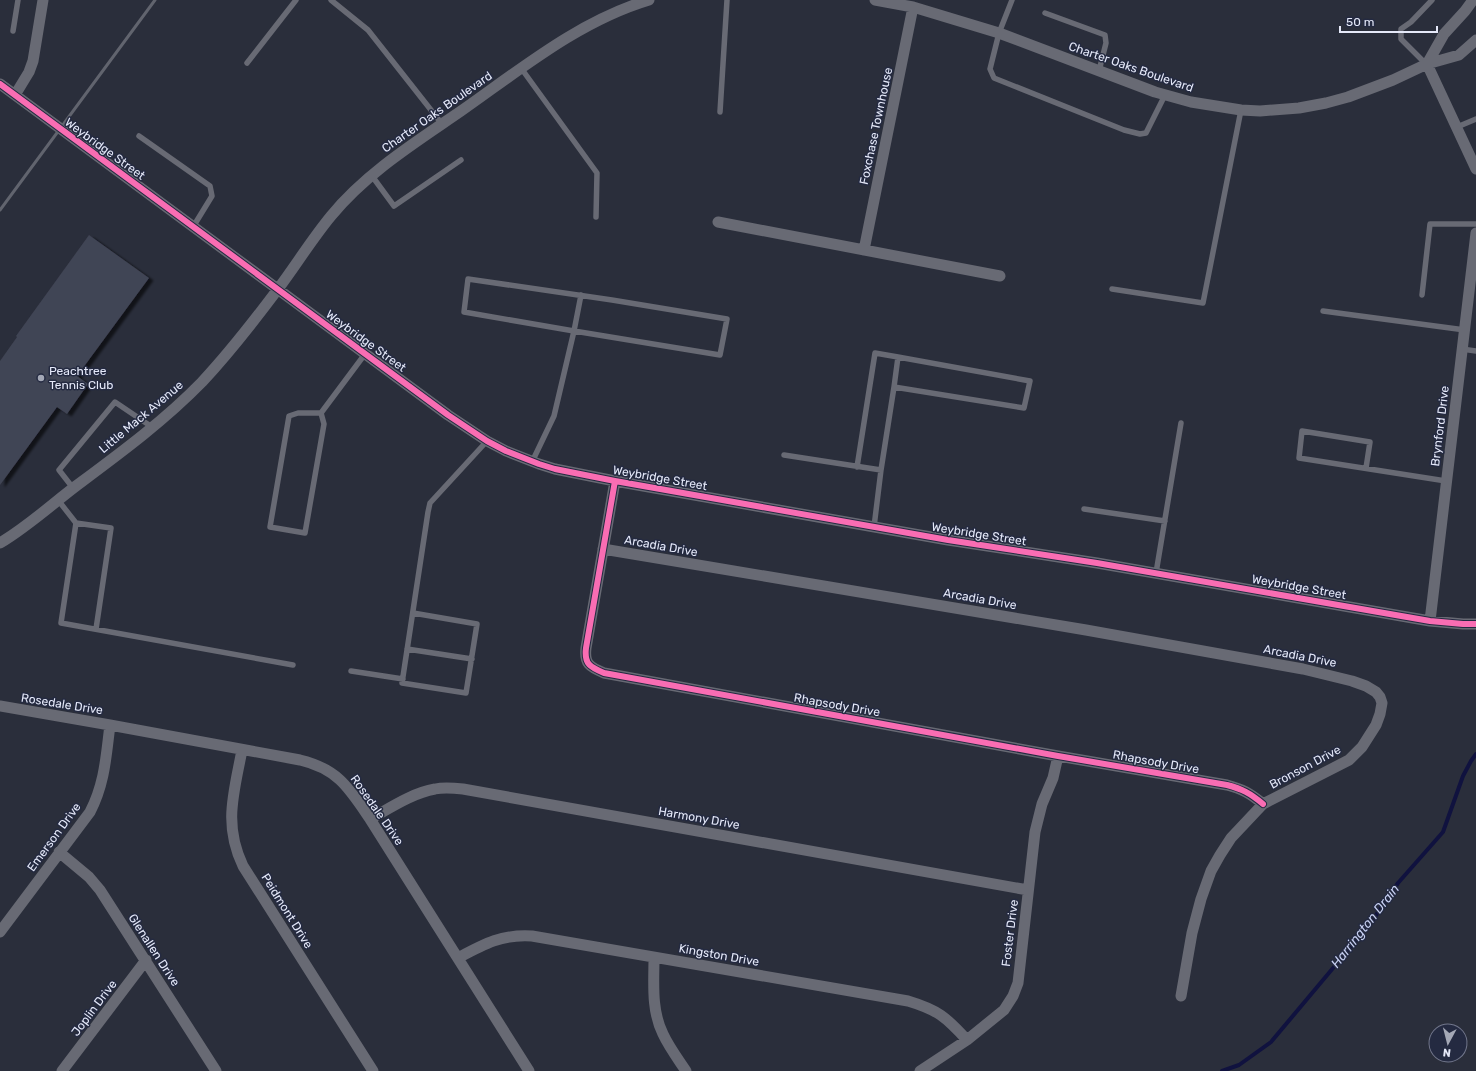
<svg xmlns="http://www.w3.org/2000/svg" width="1476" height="1071" font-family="Rubik,sans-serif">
<defs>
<filter id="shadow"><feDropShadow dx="4.5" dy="2.5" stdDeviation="1" flood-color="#0009"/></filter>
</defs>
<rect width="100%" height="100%" fill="#2a2e3b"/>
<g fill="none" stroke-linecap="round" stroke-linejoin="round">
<path stroke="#10123f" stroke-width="4" d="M1222,1071L1239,1065L1271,1042L1370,924L1398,883L1443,832L1463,776L1471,761L1476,754"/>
</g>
<path fill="#404454" filter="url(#shadow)" d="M89,235L149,278L77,376L88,384L67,414L57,407L0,485V361L17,337L16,336Z"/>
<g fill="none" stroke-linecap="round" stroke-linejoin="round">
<path stroke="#686a74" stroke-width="5.5" d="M331,0L368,30L442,124
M1012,0L999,33L990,69L994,78L1124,130L1140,134L1146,133L1165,95
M1045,13L1105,35L1106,43L1099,71
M13,31L18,0
M247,63L296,0
M1426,64L1401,39V29L1411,22L1432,0
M521,68L597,173L596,217
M720,112L727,0
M1457,127L1476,119
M139,136L210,186L212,196L193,227
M372,176L394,206L461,160
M1112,289L1203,303L1241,110
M1422,295L1430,224H1476
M1323,311L1465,330
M1462,349L1476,351
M321,413H298L289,416L270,527L305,533L324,424L321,413L365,354
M784,455L881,470
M532,462L554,416L574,331L464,312L468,279L612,300L727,319L720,355L574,331L581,295
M857,467L875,353L898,357
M1366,468L1370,442L1302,431L1299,458L1446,481
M73,488L59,470L115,402L152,427
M58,500L76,523L61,623L293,665
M1084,509L1165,521
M76,523L111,528L96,629
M874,527L881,470L894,387L1024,408L1030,381L898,357L894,387
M1156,573L1181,423
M413,613L477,624L466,693L402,683L428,512L430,503L487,441
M407,649L472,659
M351,671L403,679"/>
<path stroke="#686a74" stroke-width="11" d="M875,0L913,7L999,33L1155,92L1191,102L1241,110L1260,111L1299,108L1326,103L1348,97L1393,80L1427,64L1459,55L1476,40
M1427,64L1476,169
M1427,64L1444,34L1465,11L1473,0
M0,84L448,415L487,441L506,451L539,464L555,469L615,481L948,540L1097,563L1430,621L1463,624H1476
M15,95L29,72L33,61L43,0
M718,222L1000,276
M864,250L913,7
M615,481L586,648C584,664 590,667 604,673L1058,756L1227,785C1242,789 1250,793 1263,804
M0,543C27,527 51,505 76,486C119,454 164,421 202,382C229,353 254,321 278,289C296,265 312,239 331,216C366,173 416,142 461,111C521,69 579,21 649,0
M603,549L1086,630L1303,669L1352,681L1366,686L1376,692L1380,697L1382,703L1380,714L1376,725L1362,747L1349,760L1263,804L1231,838L1220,855L1211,871L1201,899L1192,933L1181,996
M1430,621L1476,233
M0,706L110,725L300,760C338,769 349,788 370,819L529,1071
M242,750C234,793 223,824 243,866L373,1071
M370,819C390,808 412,793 435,789C444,787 454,788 463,789L1028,890
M59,852L89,877L100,890L216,1071
M0,932L90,812C105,783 106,756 110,725
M654,957C654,982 651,1010 663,1034C669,1047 678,1059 686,1071
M458,958C484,944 502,934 532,936L908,1001C938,1010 946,1017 967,1040
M62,1071L146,960
M920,1071L967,1040L1004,1010L1013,996L1018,983L1035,832L1042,804L1053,778L1058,756"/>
<path stroke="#61646e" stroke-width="3" d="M0,210L155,0"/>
<g stroke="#242a41" stroke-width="8">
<path id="cycleway" d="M0,84L448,415L487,441L506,451L539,464L555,469L615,481L948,540L1097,563L1430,621L1463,624H1476
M615,481L586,648C584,664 590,667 604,673L1058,756L1227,785C1242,789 1250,793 1263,804"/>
</g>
<use href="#cycleway" stroke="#f96db3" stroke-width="6"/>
</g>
<circle fill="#a4a8b6" stroke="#242a41" stroke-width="1.5" cx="41" cy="378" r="4"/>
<g text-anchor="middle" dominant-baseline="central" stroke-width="3" stroke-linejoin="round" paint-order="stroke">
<g font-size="12" fill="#e5e9f9" stroke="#242a41">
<text transform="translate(1131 67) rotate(19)">Charter Oaks Boulevard</text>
<text transform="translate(437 112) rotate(-35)">Charter Oaks Boulevard</text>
<text transform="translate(876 126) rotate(-78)">Foxchase Townhouse</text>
<text transform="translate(105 149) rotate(36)">Weybridge Street</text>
<text transform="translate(366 341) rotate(36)">Weybridge Street</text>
<text transform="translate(141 417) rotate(-40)">Little Mack Avenue</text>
<text transform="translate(1440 426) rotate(-83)">Brynford Drive</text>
<text transform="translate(660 478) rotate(10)">Weybridge Street</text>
<text transform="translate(979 534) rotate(9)">Weybridge Street</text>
<text transform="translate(661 546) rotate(10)">Arcadia Drive</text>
<text transform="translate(1299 587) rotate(10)">Weybridge Street</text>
<text transform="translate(980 599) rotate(10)">Arcadia Drive</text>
<text transform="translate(1300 656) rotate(11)">Arcadia Drive</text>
<text transform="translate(62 704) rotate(9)">Rosedale Drive</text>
<text transform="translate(837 705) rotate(10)">Rhapsody Drive</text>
<text transform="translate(1156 762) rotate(10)">Rhapsody Drive</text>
<text transform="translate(1305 767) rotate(-28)">Bronson Drive</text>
<text transform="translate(377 810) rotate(55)">Rosedale Drive</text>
<text transform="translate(699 818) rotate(10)">Harmony Drive</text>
<text transform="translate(54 837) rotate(-54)">Emerson Drive</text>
<text transform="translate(287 911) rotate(58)">Peidmont Drive</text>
<text transform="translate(1010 933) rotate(-83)">Foster Drive</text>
<text transform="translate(154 950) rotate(57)">Glenallen Drive</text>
<text transform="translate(719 955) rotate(10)">Kingston Drive</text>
<text transform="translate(94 1008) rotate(-53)">Joplin Drive</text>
</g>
<g font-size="12" fill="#e5e9f9" stroke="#242a41" text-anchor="start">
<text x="49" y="371">Peachtree<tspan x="49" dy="14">Tennis Club</tspan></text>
</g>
<g font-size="13" font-style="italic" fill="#c8d1f3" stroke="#242a41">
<text transform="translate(1365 926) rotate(-52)">Harrington Drain</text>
</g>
</g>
<g transform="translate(1448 1043) rotate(187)"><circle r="19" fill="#242a41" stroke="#71768b"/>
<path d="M0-3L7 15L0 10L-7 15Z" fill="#a4a8b6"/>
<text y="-6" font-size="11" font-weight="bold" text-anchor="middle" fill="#e5e9f9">N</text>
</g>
<path d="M1340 26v6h97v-6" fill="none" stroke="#e5e9f9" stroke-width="2"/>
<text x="1346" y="26" font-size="12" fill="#e5e9f9" stroke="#242a41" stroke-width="3" paint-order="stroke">50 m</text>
</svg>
